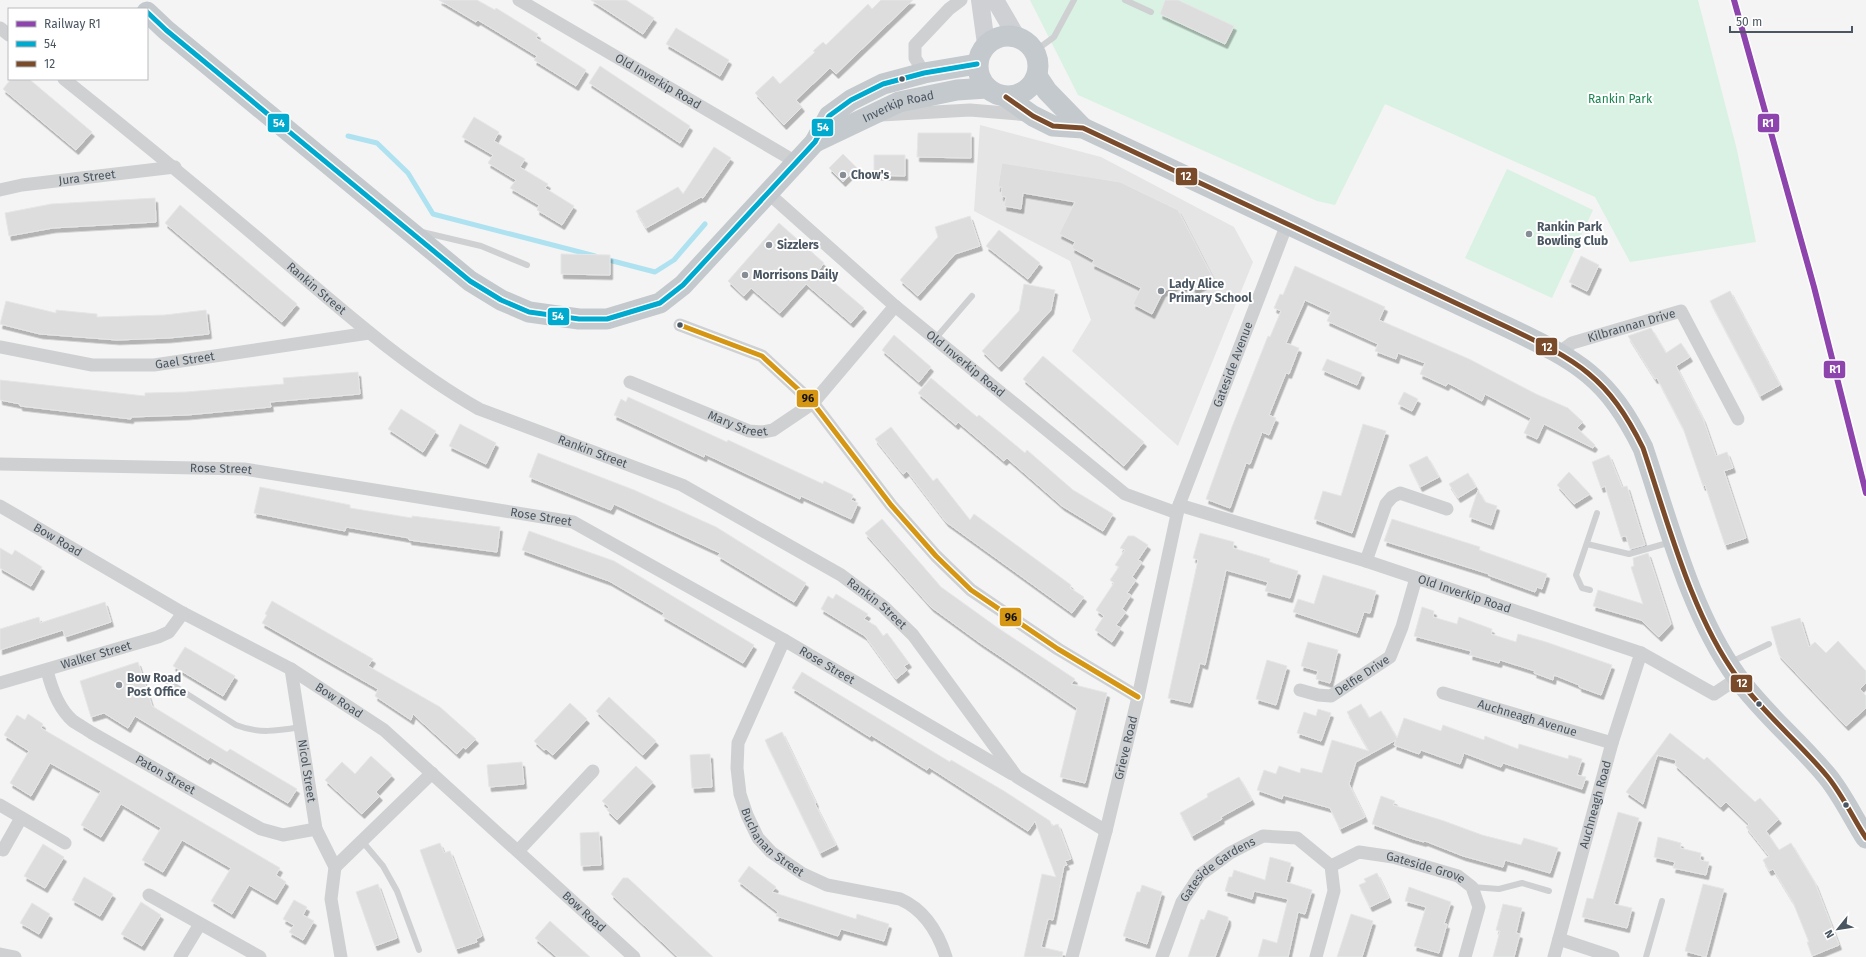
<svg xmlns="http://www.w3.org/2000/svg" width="1866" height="957" font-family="'Fira Sans',sans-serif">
<defs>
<filter id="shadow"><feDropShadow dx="2.5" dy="4.5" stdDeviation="0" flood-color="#0004"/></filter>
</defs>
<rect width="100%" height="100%" fill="#f4f4f4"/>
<path fill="#e6e5e6" d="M980,125L1101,157L1234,227L1253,262L1178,446L1072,351L1091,320L1070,261L974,211Z"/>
<path fill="#d9f2e3" d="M1030,0H1698L1737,150L1756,242L1630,262L1595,197L1385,104L1335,205L1317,201L1078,95Z
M1507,169L1593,210L1552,298L1465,258Z"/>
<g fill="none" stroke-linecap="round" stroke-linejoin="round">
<path stroke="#aee2f0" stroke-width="5" d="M348,136L377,143L408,173L433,214L595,256
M605,259L655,272L674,260L705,224"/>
</g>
<path fill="#ddddde" stroke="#e5e6e7" filter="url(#shadow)" d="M439,0H477L495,10L496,8L538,34L536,38L586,70L576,86L534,60L537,56L478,20L476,22Z
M591,0H626L654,18L643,34Z
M881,0H913L836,74L830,68L796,100L802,107L784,125L755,93L773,76L780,84L815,52L813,51L823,42L826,45L868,4L872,9Z
M1165,0H1178L1234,26L1225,44L1160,14Z
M676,28L729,60L720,76L666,44Z
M600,66L690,126L680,143L589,83Z
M11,79H29L92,132L76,150L3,89Z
M474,117L499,132L494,141L525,159L520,167L548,184L545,188L574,206L562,225L537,210L539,205L510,188L516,180L488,163L493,155L462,137Z
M918,133H971V158L917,157Z
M714,147L731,158L703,198L701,197L646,228L636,211L678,187L683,194Z
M843,154L857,168L843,182L829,168Z
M874,155H905V176L874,175Z
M1002,163L1120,182L1178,210L1214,280L1194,290L1191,283L1182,288L1179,284L1163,292L1152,314L1133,304L1141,288L1092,264L1094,260L1072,248L1075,242L1059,234L1075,202L1023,193L1021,209L1004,206L1006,197L1001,196L1002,187H998Z
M155,198L156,222L53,228L9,236L5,213L51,204Z
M180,205L297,304L282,322L165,223Z
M970,216L980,246L955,254L918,296L900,280L938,237L935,227Z
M779,223L824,263L819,270L864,308L851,323L806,284L780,313L751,288L744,296L728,281Z
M999,230L1040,263L1028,279L986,246Z
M561,254L610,255V275L561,274Z
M1581,256L1599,265L1587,291L1569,282Z
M1295,266L1385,307L1379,320L1469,359L1536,394L1568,408L1583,422L1577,428L1595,445L1593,448L1544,424L1537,439L1524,433L1531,418L1485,394L1482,401L1448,383L1446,386L1420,374L1425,363L1398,353L1396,359L1375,351L1378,344L1327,321L1331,312L1305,300L1286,343L1299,348L1289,374L1286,373L1269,415L1276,418L1269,435L1262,432L1250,464L1246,463L1230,508L1206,499L1232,427L1268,336L1270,337L1281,311L1274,308L1280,294L1283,295Z
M1024,284L1055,290L1051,310L999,367L982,351L1019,311Z
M1730,291L1780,385L1760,396L1710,301Z
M6,301L56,313V310L97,314V317L165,315L206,310L209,334L169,338L117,340L40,334L0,324Z
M1651,328L1666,353L1681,343L1690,357L1676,366L1703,419L1716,456L1727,452L1733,468L1724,471L1746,538L1725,545L1705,485L1703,486L1683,428L1657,378L1655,379L1628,336Z
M894,335L931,367L919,382L882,350Z
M1043,356L1144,442L1124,466L1023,379Z
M1327,359L1362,373L1357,385L1322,370Z
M358,372L360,394L270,402L271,407L187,415L131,417V419L20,406V404L0,400V380L145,396V393L186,392L284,384L283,378Z
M931,378L977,417L979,415L1025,453L1027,450L1073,490L1113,514L1103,531L1062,506L1007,458L1004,461L958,422L956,425L918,393Z
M1404,392L1418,399L1412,411L1398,404Z
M628,397L727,442L728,440L823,484L824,481L853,495L851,500L858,503L851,519L801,496L800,499L705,454L704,457L614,415L621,399L626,402Z
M401,409L436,431L423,452L388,429Z
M460,424L496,443L486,464L449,446Z
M1363,424L1386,431L1352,533L1314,519L1323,491L1341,496Z
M891,427L933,481L937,478L970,520L974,514L1071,585L1070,588L1084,597L1072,613L946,522L907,471L903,474L875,439Z
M538,453L634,490L716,527L806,583L794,602L718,556L720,553L614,504L611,510L529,477Z
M1609,455L1622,487L1627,486L1645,545L1630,549L1626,536L1621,537L1605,486L1601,488L1592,462Z
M1427,456L1439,477L1420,487L1409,465Z
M1569,472L1590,494L1574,504L1557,485Z
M1468,473L1476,487L1458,498L1449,484Z
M260,487L350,505V508L412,518V516L500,527L497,552L409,540V538L346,527L345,531L254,513Z
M1478,490L1485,502L1497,506L1491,525L1469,517Z
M882,519L941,587L998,628L1075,679L1071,684L1107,693L1085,783L1060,777L1077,708L979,642L931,607L865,533Z
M1392,519L1480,547L1479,550L1547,574L1542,589L1537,587L1535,592L1488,575L1489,574L1384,541Z
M529,531L614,561L754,645L743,663L662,616L664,613L609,581L522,550Z
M1200,533L1234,542L1233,548L1270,559L1269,562L1298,571L1290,598L1265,591L1268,582L1226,570L1205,665L1200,663L1190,703L1168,698L1198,560L1193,558Z
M1128,536H1134L1148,545L1138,560L1142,562L1132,577L1136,580L1127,593L1131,595L1122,609L1126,612L1116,625L1121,628L1112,642L1095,630L1104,616L1096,610L1114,583L1110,580L1119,567L1115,565L1125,550L1120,548Z
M0,548L12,555L15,550L42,567L31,586L0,568Z
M1648,553L1671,624L1659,637L1641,620L1593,606L1598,590L1643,604L1631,567L1634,566L1633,558Z
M1323,575L1376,591L1370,613L1364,612L1357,633L1293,612L1298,599L1314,604Z
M836,594L868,614L864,619L876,626L883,636L887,633L909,663L904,666L907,670L896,679L865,636L821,609L828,596L833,599Z
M272,601L373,659L368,666L440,707L476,739L466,749L463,747L457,754L413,714L411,720L375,696L378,689L262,623L267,615L265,614Z
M105,602L111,622L65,637L63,630L0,650V629L39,617L40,623Z
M1422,607L1434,611L1433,617L1457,624L1459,617L1492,629L1491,634L1516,642L1518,634L1546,642L1612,665L1601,695L1579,687V685L1554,675L1553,680L1534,673L1535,671L1500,660L1499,663L1470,655L1471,651L1414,636Z
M1800,618L1809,647L1815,642L1826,653L1838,641L1866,671V683L1860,689L1866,696V708L1846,726L1779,655L1771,627Z
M1308,642L1338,650L1330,683L1316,679L1318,671L1301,666Z
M185,647L235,676L223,696L173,666Z
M1267,660L1287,666L1276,705L1256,699Z
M138,662L152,706L227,752L230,749L297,789L288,803L210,757L208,760L135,716L128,728L104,713L91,717L80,681Z
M802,672L950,762L951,760L1004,791L1050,821L1052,826L1058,824L1071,859L1065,861L1067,865L1064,866L1053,920L1048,919L1041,947L1063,952L1062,957H1024L1042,874L1056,877L1035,821L1028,831L929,767L927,770L871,735L870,737L792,688Z
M609,697L656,741L643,755L596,711Z
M570,703L587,719L553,755L546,749L544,750L534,741Z
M1361,704L1369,718L1381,711L1397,738L1404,718L1441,731L1443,725L1484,740L1485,736L1518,749L1519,744L1568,759L1569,755L1582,759L1577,775L1586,777L1582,789L1503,763L1501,767L1464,753L1460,764L1421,750L1419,754L1394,745L1396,740L1356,762L1349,784L1365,817L1340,829L1330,808L1283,795L1282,799L1257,790L1264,770L1276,774L1279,766L1300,773L1301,768L1322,773L1332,740L1369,751L1347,712Z
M1318,709L1331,713L1321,741L1297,733L1304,712L1316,716Z
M28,714L43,724L41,728L280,868L276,875L286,882L275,900L249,885L232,914L211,901L231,868L182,840L163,872L142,860L161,828L121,804L101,837L81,825L101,791L50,763L31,796L10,783L29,751L4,735L17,715L25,720Z
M782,732L816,803L815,804L836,845L820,853L765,740Z
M1670,733L1704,760L1707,757L1755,802L1760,798L1779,819L1766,831L1779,850L1791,843L1815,883L1839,945L1812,956L1807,942H1809L1793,902L1773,869L1769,871L1763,860L1769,856L1746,827L1749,824L1726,802L1721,807L1675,765L1676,760L1657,755L1643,804L1626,792Z
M710,754L712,787L692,788L690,755Z
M371,756L392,775L376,792L380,796L362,814L325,780L342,762L355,774Z
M522,762L524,784L489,787L487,765Z
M636,766L653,782L617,820L607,810L609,807L602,801Z
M1239,777L1252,800L1221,817L1222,819L1192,836L1180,813L1208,797L1207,794Z
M1381,796L1395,801L1393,805L1444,821L1482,835L1521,845L1524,838L1558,848L1550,873L1505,860L1503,867L1463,856L1425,841L1424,842L1410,838L1372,824Z
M1618,812L1639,818L1614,904L1632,908L1627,928L1582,917L1587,898L1593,899Z
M599,832L601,865L581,866L580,833Z
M1658,837L1681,843L1680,848L1701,853L1700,860L1709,862L1706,875L1673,868L1675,862L1654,857Z
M440,843L444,853L450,851L482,936L476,939L477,942L456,949L420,850Z
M43,844L64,857L45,888L24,876Z
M1270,857L1291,863L1286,882L1312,890L1305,914L1298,912L1288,957H1258L1263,939L1277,943L1288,899L1254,891L1252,899L1225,891L1229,877H1232L1234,870L1265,880Z
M749,866L776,887L772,892L856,919L857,914L889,924L884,941L841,929L838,936L776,916L778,912L738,881Z
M1377,873L1389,898L1370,907L1359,885L1366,882L1364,879Z
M84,877L113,894L100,916L72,900Z
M623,878H628L713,957H678L611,894Z
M378,884L397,938L375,946L356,892Z
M1703,884L1724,889L1706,957L1685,951Z
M1142,885L1162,892L1147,944L1123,936L1137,892H1140Z
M1409,887L1451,902L1444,924H1447L1439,953L1414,946L1426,907L1405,901Z
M294,900L307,907L303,915L314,921L303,940L289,932L294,925L283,919Z
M141,902L161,915L142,946L121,934Z
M32,903L50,914L39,934L20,923Z
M1503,904L1522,908L1516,933L1520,934L1514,957H1493L1500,931L1496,930Z
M1208,910L1228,917V922L1215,957H1188L1201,919L1204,920Z
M1351,914L1373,921L1362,957H1337Z
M550,921L590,957H557L535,938Z"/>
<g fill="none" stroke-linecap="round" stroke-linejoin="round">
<path stroke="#ced0d2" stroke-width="6" d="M1125,0L1151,12
M1035,51L1054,37L1074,0
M422,232L481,246L527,265
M935,339L972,296
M1587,544L1629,554L1671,542
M1590,590L1582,588L1576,575L1597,513
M1731,662L1769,644
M157,675L236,725C258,734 277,731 300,727
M362,841L383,866L397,891L419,950
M1472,887L1499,889L1522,883L1549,891
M1646,957L1662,901"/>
<g stroke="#ced0d2" stroke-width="13">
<path id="s1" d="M519,0L796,162"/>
<path d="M0,28L9,35"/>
<path d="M924,73L915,58V45L949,9L961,0"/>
<path id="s2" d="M64,79C133,134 201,190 268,247C335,304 402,365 479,409L682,485L841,575L884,607L913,635L1017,777L1106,831"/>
<path d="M881,115L970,110L1029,115"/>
<path id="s3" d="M0,190L22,185L175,167"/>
<path id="s4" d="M768,193L895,306L1125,494L1177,513"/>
<path d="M680,325L762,356L813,403L891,505L936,556L971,590L1058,649L1138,697"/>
<path id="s5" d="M0,347L92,365H154L369,333"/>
<path id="s6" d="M1560,352L1572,343L1681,311L1738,419"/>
<path id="s7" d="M630,382L749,431L762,432L773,430L813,403L895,306"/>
<path id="s8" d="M0,464L244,469L573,522L784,640L1012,774"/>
<path id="s9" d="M1179,505L1366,561L1641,653L1714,694L1738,678"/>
<path id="s10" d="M0,506L183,613L291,669L384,730L634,957"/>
<path d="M1366,561L1386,504L1392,497L1400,493L1447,509"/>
<path id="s11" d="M784,640L738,743L737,768L740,794L747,815L758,838L771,852L803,874L827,885L900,899C925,910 938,932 946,957"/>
<path id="s12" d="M291,669L316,829L335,867L331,899L341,957"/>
<path id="s13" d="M47,670C51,687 59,709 73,721C79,725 86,729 92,733L261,829L283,835L316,829"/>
<path id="s14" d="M0,683L158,637L169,632L183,613"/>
<path id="s15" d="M1300,690L1318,695L1331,696L1390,657L1402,627L1416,578"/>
<path id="s16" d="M1443,693L1612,743"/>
<path d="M0,805L65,843"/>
<path d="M3,850L21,818"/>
<path d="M518,851L593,771"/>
<path id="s17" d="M1331,866L1359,852L1393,857L1458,876L1472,887L1479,907L1465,957"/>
<path d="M335,867L432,773"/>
<path d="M149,895L260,957"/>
<path d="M1559,939L1613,957"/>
<path d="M0,954L15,957"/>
<path d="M180,957L200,924"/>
<path id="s18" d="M1072,957L1106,831L1138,697L1179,505L1287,224"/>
<path id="s19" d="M1162,957L1182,902L1200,875L1230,853L1263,836L1297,838L1331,866L1334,891L1316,957"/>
<path id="s20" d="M1554,957L1612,743L1641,653"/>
</g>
<path stroke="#ced0d4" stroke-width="18" d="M980,0L986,44
M995,0L1016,36"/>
<g stroke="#c4c9cd" stroke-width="21">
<path d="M147,12L166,30L470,281L501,300L529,312L579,319H607L660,303L683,285L815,142L829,116L851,100L883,84L924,73L977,64"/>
<circle cx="1008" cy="66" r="30"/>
<path d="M1037,76L1047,91L1083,128"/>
<path d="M1006,97L1033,116L1053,126L1083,128L1509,328C1578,361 1608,377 1643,448C1668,522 1691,614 1737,677C1763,713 1799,742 1827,776C1842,794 1853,818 1866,838"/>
<path id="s21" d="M815,142L899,102L957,90L987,88"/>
</g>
<g stroke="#fff" stroke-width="8">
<path id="bus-1" d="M147,12L166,30L470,281L501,300L529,312L579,319H607L660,303L683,285L815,142L829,116L851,100L883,84L924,73L977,64"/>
</g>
<g stroke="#fff" stroke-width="8">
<path id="bus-2" d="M1006,97L1033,116L1053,126L1083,128L1509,328C1578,361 1608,377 1643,448C1668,522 1691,614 1737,677C1763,713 1799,742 1827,776C1842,794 1853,818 1866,838"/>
</g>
<g stroke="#fff" stroke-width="8">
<path id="bus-3" d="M680,325L762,356L813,403L891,505L936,556L971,590L1058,649L1138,697"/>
</g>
<use href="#bus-1" stroke="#00a9ce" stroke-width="5"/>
<use href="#bus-2" stroke="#7a4b2a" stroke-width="5"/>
<use href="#bus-3" stroke="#d49613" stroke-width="5"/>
<g stroke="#fff" stroke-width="9">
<path id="rail-1" d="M1734,0L1814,287L1866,493"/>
</g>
<use href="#rail-1" stroke="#8e44ad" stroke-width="6"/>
</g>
<g fill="#4a5661" stroke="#fff" stroke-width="1.5">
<circle cx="902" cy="79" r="3.5"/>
<circle cx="680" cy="325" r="3.5"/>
<circle cx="1759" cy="704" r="3.5"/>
<circle cx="1846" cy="805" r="3.5"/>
</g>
<g fill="#868d94" stroke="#fff" stroke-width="1.5">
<circle cx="843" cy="175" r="4"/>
<circle cx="1529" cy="234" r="4"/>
<circle cx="769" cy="245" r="4"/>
<circle cx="745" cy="275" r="4"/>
<circle cx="1161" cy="291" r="4"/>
<circle cx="119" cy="685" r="4"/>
</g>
<g text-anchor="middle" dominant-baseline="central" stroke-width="4" stroke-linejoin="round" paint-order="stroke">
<g font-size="12" fill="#4a5661" stroke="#fff">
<text stroke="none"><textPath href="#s1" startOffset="161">Old Inverkip Road</textPath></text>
<text stroke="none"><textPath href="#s21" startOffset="91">Inverkip Road</textPath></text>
<text stroke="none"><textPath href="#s3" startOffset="88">Jura Street</textPath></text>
<text stroke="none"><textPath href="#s2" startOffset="328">Rankin Street</textPath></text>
<text stroke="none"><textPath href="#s6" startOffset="77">Kilbrannan Drive</textPath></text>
<text stroke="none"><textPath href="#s5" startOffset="187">Gael Street</textPath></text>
<text stroke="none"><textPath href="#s4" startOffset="261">Old Inverkip Road</textPath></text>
<text stroke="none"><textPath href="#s18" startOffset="615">Gateside Avenue</textPath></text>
<text stroke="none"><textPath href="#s7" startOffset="116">Mary Street</textPath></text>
<text stroke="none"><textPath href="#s2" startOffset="652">Rankin Street</textPath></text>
<text stroke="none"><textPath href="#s8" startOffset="221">Rose Street</textPath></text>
<text stroke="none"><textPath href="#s8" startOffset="545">Rose Street</textPath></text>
<text stroke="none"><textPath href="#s10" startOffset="67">Bow Road</textPath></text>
<text stroke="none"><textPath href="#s9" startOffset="299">Old Inverkip Road</textPath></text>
<text stroke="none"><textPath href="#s2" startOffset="976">Rankin Street</textPath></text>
<text stroke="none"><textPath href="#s14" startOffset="100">Walker Street</textPath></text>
<text stroke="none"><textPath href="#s8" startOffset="869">Rose Street</textPath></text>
<text stroke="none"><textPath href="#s15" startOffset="69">Delfie Drive</textPath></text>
<text stroke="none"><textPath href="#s10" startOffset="391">Bow Road</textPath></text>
<text stroke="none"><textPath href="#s16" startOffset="88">Auchneagh Avenue</textPath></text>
<text stroke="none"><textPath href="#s18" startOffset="216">Grieve Road</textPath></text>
<text stroke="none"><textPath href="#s12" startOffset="103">Nicol Street</textPath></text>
<text stroke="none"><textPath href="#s13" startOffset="165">Paton Street</textPath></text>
<text stroke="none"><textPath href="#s20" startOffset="158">Auchneagh Road</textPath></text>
<text stroke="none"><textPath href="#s11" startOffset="224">Buchanan Street</textPath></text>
<text stroke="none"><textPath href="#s17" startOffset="100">Gateside Grove</textPath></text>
<text stroke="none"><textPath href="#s19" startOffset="108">Gateside Gardens</textPath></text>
<text stroke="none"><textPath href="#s10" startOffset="715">Bow Road</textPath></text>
</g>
<g font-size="12" fill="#17864f" stroke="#fff">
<text x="1620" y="99">Rankin Park</text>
</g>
<g font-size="12" font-weight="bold" fill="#4a5661" stroke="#fff" text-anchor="start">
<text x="851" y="175">Chow's</text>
<text x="1537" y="227">Rankin Park<tspan x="1537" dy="14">Bowling Club</tspan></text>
<text x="777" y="245">Sizzlers</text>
<text x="753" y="275">Morrisons Daily</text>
<text x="1169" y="284">Lady Alice<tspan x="1169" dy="14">Primary School</tspan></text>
<text x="127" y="678">Bow Road<tspan x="127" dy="14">Post Office</tspan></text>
</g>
</g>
<g stroke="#fff" stroke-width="1.5">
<rect x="1757" y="113" width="23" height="20" rx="4" fill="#8e44ad"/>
<rect x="267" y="113" width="23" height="20" rx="4" fill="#00a9ce"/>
<rect x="811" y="118" width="23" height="19" rx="4" fill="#00a9ce"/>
<rect x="1175" y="167" width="23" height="19" rx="4" fill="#7a4b2a"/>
<rect x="547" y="307" width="23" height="19" rx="4" fill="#00a9ce"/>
<rect x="1535" y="337" width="23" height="19" rx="4" fill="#7a4b2a"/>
<rect x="1823" y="360" width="23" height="19" rx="4" fill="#8e44ad"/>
<rect x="796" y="389" width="23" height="19" rx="4" fill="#d49613"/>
<rect x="999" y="607" width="23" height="20" rx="4" fill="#d49613"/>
<rect x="1730" y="674" width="23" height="19" rx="4" fill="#7a4b2a"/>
</g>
<g font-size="11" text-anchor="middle" font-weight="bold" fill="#fff">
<text x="1768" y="127">R1</text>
<text x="279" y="127">54</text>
<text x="823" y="131">54</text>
<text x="1186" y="180">12</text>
<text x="558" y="320">54</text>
<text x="1547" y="351">12</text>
<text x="1835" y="373">R1</text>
<text x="1742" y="687">12</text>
</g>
<g font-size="11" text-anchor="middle" font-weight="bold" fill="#111">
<text x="808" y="402">96</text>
<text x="1011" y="621">96</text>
</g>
<rect x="8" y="8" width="140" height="72" fill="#ffffff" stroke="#b7bbc0"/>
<rect x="16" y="21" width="20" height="6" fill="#8e44ad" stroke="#b7bbc0"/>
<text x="44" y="28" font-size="12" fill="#4a5661">Railway R1</text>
<rect x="16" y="41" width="20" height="6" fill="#00a9ce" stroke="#b7bbc0"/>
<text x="44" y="48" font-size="12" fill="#4a5661">54</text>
<rect x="16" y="61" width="20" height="6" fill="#7a4b2a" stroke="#b7bbc0"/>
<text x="44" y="68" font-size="12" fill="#4a5661">12</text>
<g transform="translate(1838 929) rotate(240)" stroke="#ffffff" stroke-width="3" paint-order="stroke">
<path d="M0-3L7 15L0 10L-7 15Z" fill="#4a5661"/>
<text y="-6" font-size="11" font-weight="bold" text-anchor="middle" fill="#4a5661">N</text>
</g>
<path d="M1730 26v6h122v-6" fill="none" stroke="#4a5661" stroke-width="2"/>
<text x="1736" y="26" font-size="12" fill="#4a5661" stroke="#ffffff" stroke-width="3" paint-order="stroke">50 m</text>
</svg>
